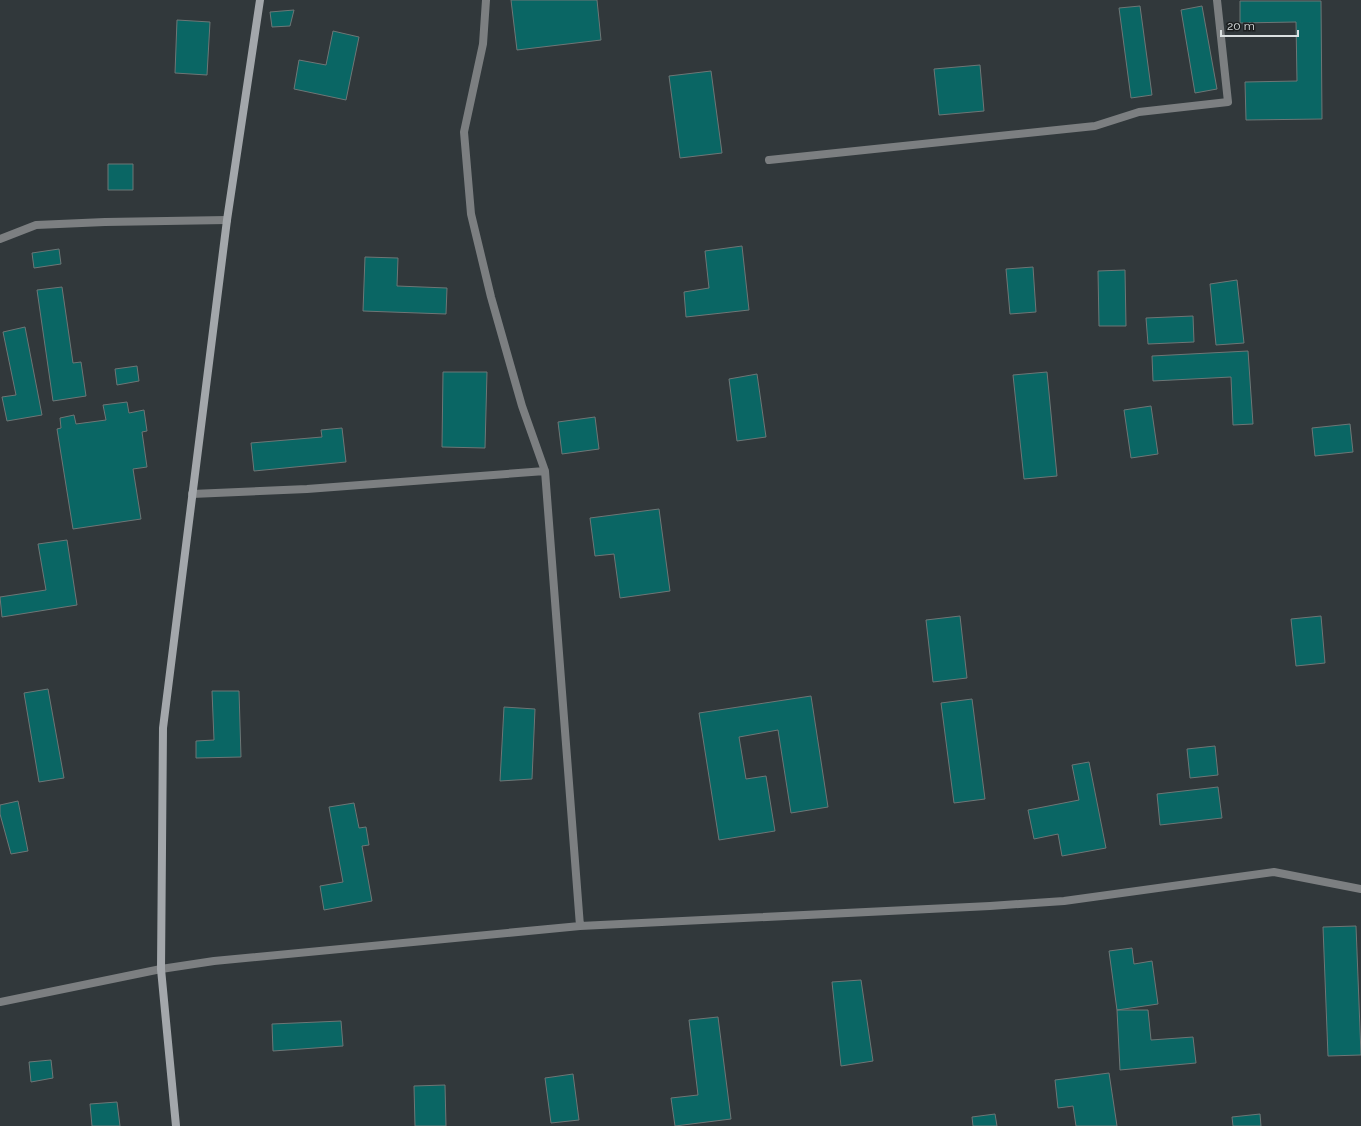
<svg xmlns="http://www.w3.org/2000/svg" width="1361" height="1126" font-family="Raleway,sans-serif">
<rect width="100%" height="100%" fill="#31383b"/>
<path fill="#0a6664" stroke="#6d7676" d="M511,0H597L601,40L517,50Z
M1240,1H1321L1322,119L1246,120L1245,82L1297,81L1296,22L1240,23Z
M1140,6L1152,95L1131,98L1119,8Z
M1202,6L1217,89L1195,93L1181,10Z
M294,10L290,26L272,27L270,12Z
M177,20L210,22L207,75L175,73Z
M333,31L359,37L346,100L294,89L299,60L326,65Z
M980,65L984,111L939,115L934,69Z
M711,71L722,153L680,158L669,76Z
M108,164H133V190H108Z
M742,246L749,310L686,317L684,292L709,288L705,251Z
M59,249L61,264L34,268L32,253Z
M365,257L398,258L397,286L447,288L446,314L363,311Z
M1033,267L1036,312L1010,314L1006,269Z
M1125,270L1126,326H1099L1098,271Z
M1237,280L1244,343L1216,345L1210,284Z
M62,287L73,363L81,362L86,396L53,401L37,290Z
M1193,316L1194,342L1148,344L1146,318Z
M25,327L42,415L7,421L2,397L16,395L3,332Z
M1248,351L1253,424L1233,425L1231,377L1153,381L1152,356Z
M137,366L139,381L117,385L115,369Z
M443,372H487L485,448L442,447Z
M1047,372L1057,476L1024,479L1013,375Z
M757,374L766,437L737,441L729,379Z
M127,402L129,413L144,410L147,431L142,432L147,467L133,469L141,519L73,529L57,429L61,428L60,418L74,415L76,424L106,420L103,405Z
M1151,406L1158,454L1131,458L1124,410Z
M595,417L599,449L562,454L558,422Z
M1350,424L1353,452L1315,456L1312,428Z
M342,428L346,462L254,471L251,443L322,437L321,430Z
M659,509L670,591L620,598L614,554L595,556L590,518Z
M67,540L77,605L2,617L0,597L46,590L38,544Z
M960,616L967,678L933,682L926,620Z
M1321,616L1325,663L1296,666L1291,619Z
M48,689L64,778L39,782L24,693Z
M212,691H239L241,757L196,758V741L214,740Z
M811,696L828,807L791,813L778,730L739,737L746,779L766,776L775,831L719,840L699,713Z
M972,699L985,799L954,803L941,703Z
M504,707L535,709L532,779L500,781Z
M1215,746L1218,775L1190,778L1187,749Z
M1089,762L1106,848L1062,856L1058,834L1034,839L1028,810L1079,800L1072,765Z
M1218,787L1222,818L1160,825L1157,794Z
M18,801L28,851L11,854L0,814V805Z
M354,803L359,828L366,827L369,845L362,846L372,901L324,910L320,886L343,882L329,807Z
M1356,926L1361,1055L1328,1056L1323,927Z
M1132,948L1134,964L1152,961L1158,1004L1117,1010L1109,951Z
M861,980L873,1061L841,1066L832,982Z
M1117,1010H1148L1151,1040L1193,1037L1196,1063L1120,1070Z
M718,1017L731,1119L675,1126L671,1098L698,1095L689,1020Z
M341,1021L343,1046L273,1051L272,1024Z
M51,1060L53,1078L31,1082L29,1062Z
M1109,1073L1117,1126H1076L1073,1106L1058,1108L1055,1080Z
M573,1074L579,1120L551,1123L545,1078Z
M445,1085L446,1126H415L414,1086Z
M117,1102L120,1126H92L90,1104Z
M995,1114L997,1126H973L972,1117Z
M1260,1114L1261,1126H1233L1232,1117Z"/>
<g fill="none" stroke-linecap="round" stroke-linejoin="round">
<path stroke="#7c7f81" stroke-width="8" d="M486,0L483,44L464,132L471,214L491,297L522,406L545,471L580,926
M769,160L1095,126L1139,112L1228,102L1217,0
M0,239L36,225L105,222L227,220
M192,494L307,489L545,471
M0,1002L161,969L214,961L580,926L990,906L1064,901L1274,872L1361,889"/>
<path stroke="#a3a7ab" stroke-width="8" d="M176,1126L161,969L163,728L227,220L260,0"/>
</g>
<path d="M1221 30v6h77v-6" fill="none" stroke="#dbe0e1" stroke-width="2"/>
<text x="1227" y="30" font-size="12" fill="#dbe0e1" stroke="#1c1f20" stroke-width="3" paint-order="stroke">20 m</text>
</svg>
